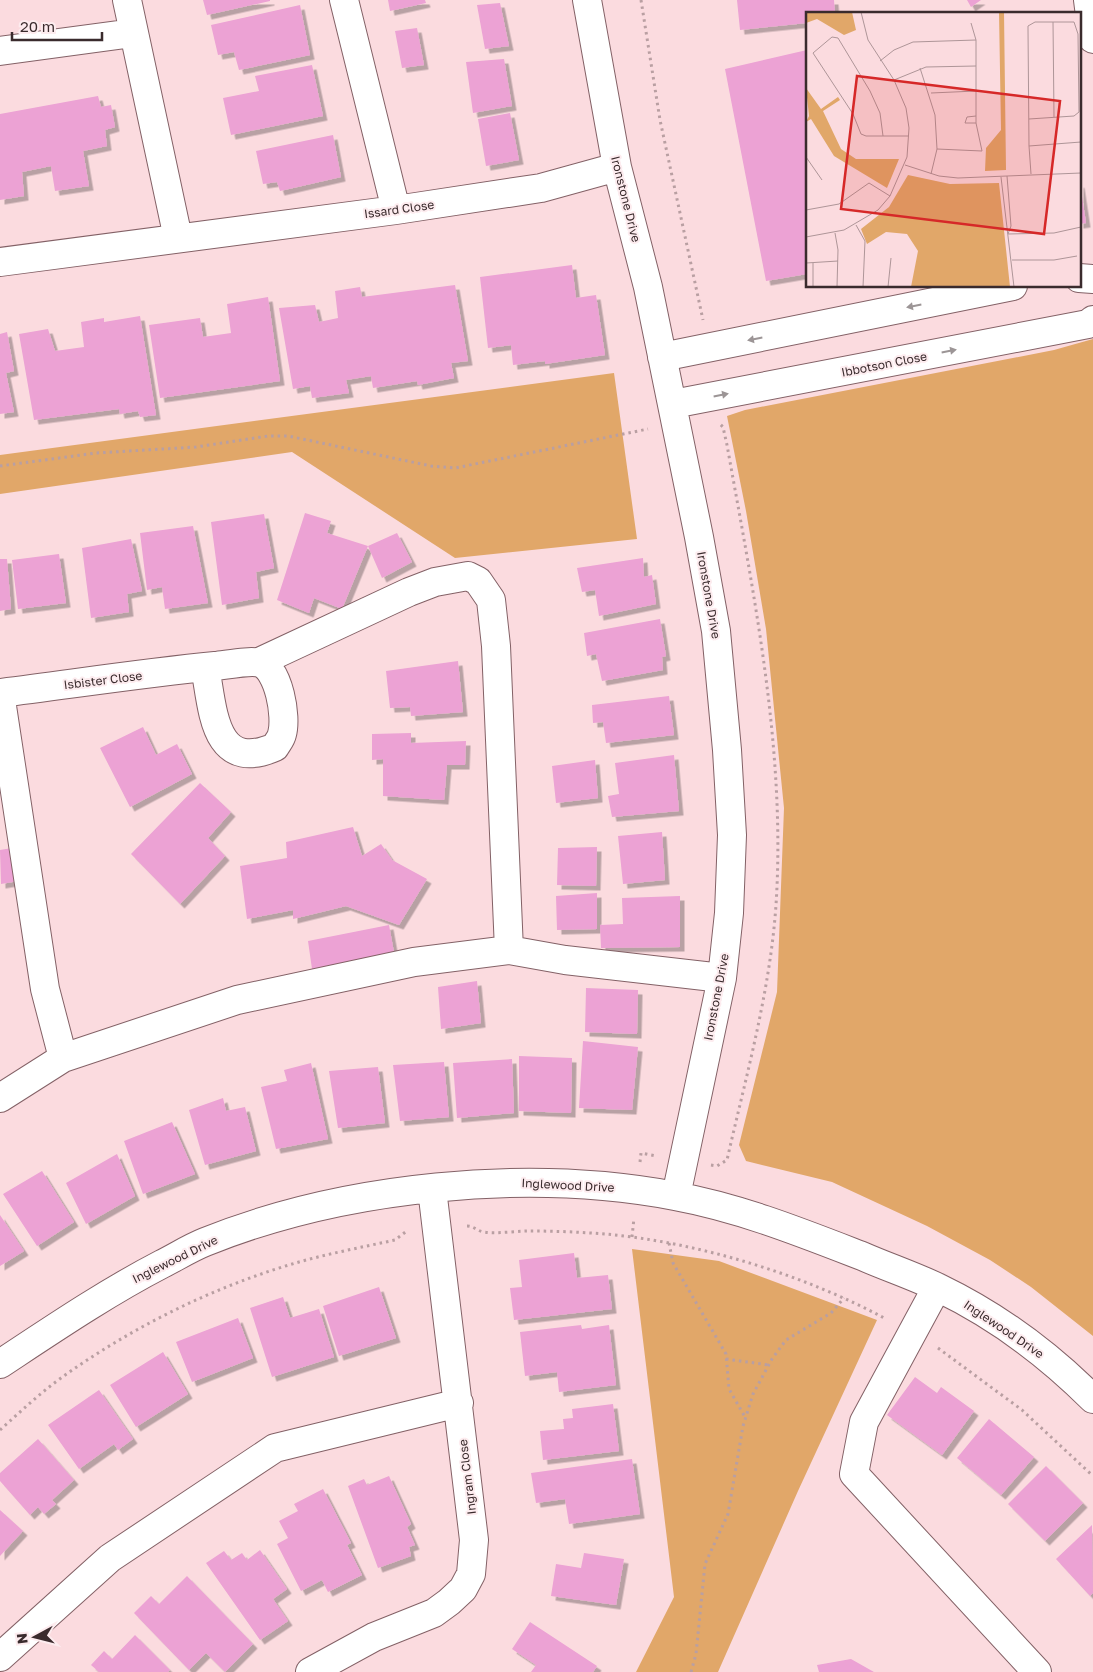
<svg xmlns="http://www.w3.org/2000/svg" width="1093" height="1672" font-family="'Golos Text',sans-serif">
<defs>
<filter id="shadow"><feDropShadow dx="4.5" dy="4.5" stdDeviation="0" flood-color="#0004"/></filter>
</defs>
<rect width="100%" height="100%" fill="#fbdbdf"/>
<path fill="#e1a769" d="M1093,339V1336L1031,1287L990,1260L927,1226L832,1182L746,1161L739,1145L777,992L784,808L766,629L746,511L727,416L745,410L1054,350Z
M614,373L637,539L455,558L292,452L0,494V455Z
M632,1249L719,1261L877,1320L798,1491L718,1672H636L674,1597Z"/>
<path fill="#eca2d4" filter="url(#shadow)" d="M203,0H270V1L207,15Z
M388,0H425L426,3L390,11Z
M737,0H834L835,14H807V23L740,30Z
M967,0H981L971,7Z
M500,3L509,46L485,49L477,5Z
M300,5L310,55L239,70L234,52L218,55L211,25Z
M417,28L424,65L402,68L395,31Z
M807,50V274L766,281L725,69Z
M504,59L512,106L473,113L466,62Z
M312,65L323,116L231,135L223,98L259,91L255,76Z
M98,96L101,107L111,105L115,127L105,130L107,146L83,151L89,186L55,191L51,166L22,172L24,196L0,200V114Z
M510,113L519,160L486,166L478,119Z
M333,135L341,177L280,191L277,182L263,184L256,151Z
M1080,183L1086,223L1079,224V184Z
M572,265L576,298L596,295L605,355L545,364V361L513,365L511,345L488,348L480,277Z
M455,285L468,361L451,363L454,378L418,385L417,381L373,388L371,376L346,380L349,393L312,398L310,386L293,389L279,308L315,305L319,322L338,318L335,291L360,287L362,297Z
M268,297L280,381L160,398L149,325L200,318L203,337L231,333L227,304Z
M140,316L156,415L140,417L138,411L120,414L119,409L34,420L19,334L48,329L55,351L84,347L81,322L104,318V322Z
M7,332L14,371L6,373L14,412L0,414V334Z
M305,513L331,521L327,533L368,546L397,533L412,562L382,578L368,546L342,609L314,598L309,613L277,600Z
M264,514L274,568L256,572L259,598L222,605L211,522Z
M193,526L208,603L165,609L162,587L147,590L140,533Z
M131,539L142,591L127,594L129,612L91,618L82,548Z
M59,554L66,603L18,609L12,560Z
M643,558L644,577L652,575L656,604L599,616L595,590L582,592L577,568Z
M0,559H7L11,609L0,611Z
M660,619L666,656L662,657L663,670L602,681L596,654L587,656L584,633Z
M458,661L463,712L411,716L410,707L390,708L386,671Z
M669,696L674,735L606,743L603,722L593,723L592,705Z
M143,727L156,755L177,744L192,774L130,807L100,748Z
M411,733V743L466,741L465,765H447L444,800L383,796V759L372,760V734Z
M674,755L679,811L612,817L608,796L619,794L615,763Z
M595,760L598,798L556,803L552,766Z
M200,783L231,812L208,838L225,856L180,904L131,854Z
M353,827L362,856L381,844L392,860L427,879L399,925L346,906L293,919V910L247,919L240,866L287,858L286,842Z
M662,832L665,880L623,884L618,836Z
M18,847L24,880L1,884L0,850Z
M597,847L596,886L557,885L558,848Z
M597,893V929L557,930L556,896Z
M680,896V947L601,948L600,925L623,924L622,898Z
M389,925L395,958L313,976L308,941Z
M477,981L481,1023L441,1029L438,987Z
M586,988L638,990L637,1034L585,1032Z
M583,1041L638,1047L632,1110L579,1108Z
M519,1056L572,1058L571,1113L519,1111Z
M512,1059L514,1113L457,1118L453,1063Z
M444,1062L449,1117L400,1121L393,1065Z
M311,1063L328,1139L276,1149L261,1087L287,1081L284,1070Z
M378,1067L385,1123L338,1128L329,1071Z
M223,1098L226,1111L245,1107L256,1151L205,1165L189,1110Z
M172,1122L195,1174L143,1194L124,1141Z
M117,1154L135,1196L86,1224L66,1183Z
M42,1171L74,1222L37,1246L3,1194Z
M0,1215L24,1251L0,1266Z
M574,1253L577,1278L608,1275L612,1309L514,1320L510,1288L522,1287L519,1260Z
M379,1287L396,1338L339,1356L323,1306Z
M283,1297L290,1318L319,1309L334,1357L272,1377L250,1308Z
M238,1318L253,1358L192,1382L176,1342Z
M581,1325L582,1329L609,1325L616,1385L559,1392L557,1372L525,1376L520,1332Z
M163,1352L188,1394L136,1427L110,1385Z
M915,1377L937,1393L941,1387L974,1411L942,1455L887,1415Z
M99,1390L133,1439L118,1450L114,1444L79,1469L48,1425Z
M613,1404L619,1451L543,1460L540,1431L564,1429L563,1419L573,1418L572,1409Z
M989,1419L1034,1457L1001,1495L957,1458Z
M38,1439L74,1480L52,1500L56,1504L44,1514L38,1507L30,1515L0,1481V1473Z
M632,1459L640,1514L569,1524L565,1499L536,1503L531,1473Z
M1046,1466L1083,1503L1045,1541L1008,1504Z
M389,1476L411,1524L407,1527L415,1545L409,1547L411,1556L378,1568L348,1486L364,1479L367,1485Z
M323,1489L351,1543L347,1545L362,1575L328,1592L322,1580L301,1591L277,1544L288,1538L279,1521L298,1511L294,1504Z
M0,1510L23,1531L0,1556Z
M1092,1525L1093,1593L1090,1596L1056,1559Z
M260,1550L287,1589L273,1599L288,1621L260,1640L206,1563L224,1551L231,1560L242,1553L247,1560Z
M584,1553L624,1559L616,1605L551,1596L556,1564L581,1568Z
M187,1576L253,1644L225,1672L206,1653L189,1670L134,1613L151,1596L159,1604Z
M530,1622L597,1666L593,1672H531L536,1665L512,1649Z
M135,1635L170,1670L168,1672H99L91,1665L104,1651L112,1659Z
M851,1659L874,1672H819L817,1665Z"/>
<g fill="none" stroke-linecap="round" stroke-linejoin="round">
<g stroke="#836166" stroke-width="30">
<path id="minor" d="M127,0L178,238
M344,0L396,210
M587,0L617,167L648,287L699,537L716,631L727,750L732,835L729,913L722,978L676,1196
M1088,0L1093,39
M0,51L133,33
M0,262L396,210L541,188L617,167
M1079,278L1093,279
M662,357L1013,286
M673,404L1088,324L1093,320
M259,662L409,592L435,582L468,576L478,581L491,600L496,646L509,950
M0,693C72,684 143,673 215,666C226,665 251,660 260,663C279,669 287,717 282,734C281,739 277,743 275,747C213,774 213,708 205,667
M0,693L45,989L63,1058
M0,1098L63,1058L237,1000L414,962L509,950L565,960L722,978
M937,1287L864,1422L854,1474L1037,1672
M0,1364C53,1329 106,1293 162,1264C176,1257 190,1248 205,1242C344,1186 527,1168 675,1196C740,1208 800,1232 862,1256C887,1267 914,1276 939,1288C995,1315 1049,1355 1093,1399
M0,1657L110,1558L275,1448L459,1403
M310,1672L374,1637L434,1613L449,1602L463,1589L471,1574L474,1540L432,1189"/>
</g>
<path stroke="#b99fa2" stroke-width="3" stroke-dasharray="2.5 4" stroke-linecap="butt" d="M641,0L660,120L703,320
M0,466L96,453L196,447L268,436H288L431,466L455,468L648,429
M640,1162L641,1153L656,1156
M711,1165L717,1166L727,1160C746,1076 770,992 776,905C786,751 754,596 727,445L723,427L720,424
M467,1226C474,1226 477,1231 484,1232C498,1234 515,1231 529,1231C554,1231 580,1232 605,1234C697,1242 805,1275 886,1319
M632,1237L634,1218
M669,1243L673,1263L726,1354L729,1389L745,1417
M938,1348L1022,1410L1093,1476
M726,1359L769,1365
M0,1430C20,1412 39,1394 61,1378C132,1327 215,1286 299,1262C331,1253 363,1247 395,1240L408,1230
M691,1672L696,1654L705,1564L728,1514L743,1426L753,1394L772,1359L786,1340L831,1313L844,1298"/>
<use href="#minor" stroke="#fff" stroke-width="28"/>
</g>
<defs><path id="oneway-solid" d="M-6-.8H1V-3.2L6.5 0L1 3.2V.8H-6Z" transform="scale(1.25)"/></defs>
<g fill="#9c9596">
<use href="#oneway-solid" transform="translate(914 306) rotate(169)"/>
<use href="#oneway-solid" transform="translate(755 339) rotate(169)"/>
<use href="#oneway-solid" transform="translate(949 351) rotate(-11)"/>
<use href="#oneway-solid" transform="translate(721 395) rotate(-11)"/>
</g>
<g text-anchor="middle" dominant-baseline="central" stroke-width="4" stroke-linejoin="round" paint-order="stroke">
<g font-size="12" fill="#3a2b2d" stroke="#fdecef">
<text transform="translate(626 199) rotate(76)">Ironstone Drive</text>
<text transform="translate(399 209) rotate(-8)">Issard Close</text>
<text transform="translate(884 364) rotate(-11)">Ibbotson Close</text>
<text transform="translate(709 595) rotate(80)">Ironstone Drive</text>
<text transform="translate(103 680) rotate(-7)">Isbister Close</text>
<text transform="translate(716 997) rotate(-79)">Ironstone Drive</text>
<text transform="translate(568 1185) rotate(3)">Inglewood Drive</text>
<text transform="translate(175 1259) rotate(-26)">Inglewood Drive</text>
<text transform="translate(1004 1329) rotate(34)">Inglewood Drive</text>
<text transform="translate(467 1477) rotate(-97)">Ingram Close</text>
</g>
</g>
<g transform="translate(806 12)">
<rect width="275" height="275" fill="#fbdbdf"/>
<path d="M0,0H46L50,18L38,23L11,7L0,11ZM193,0H198L200,158L179,159L180,136L195,118ZM0,76L15,97L32,85L34,88L17,99L35,137L50,147H93L81,176L28,144L5,107L0,110L3,104ZM102,163L144,172L193,171L204,275H105L112,239L101,222L80,220L61,232L55,217L83,195Z" fill="#e1a769"/>
<path fill="none" stroke="#ae9598" stroke-width="1" d="M247,10L248,105M165,11L170,28V111H159L161,105L170,104M74,49L88,38L107,30L170,28M114,56L129,103L131,137L125,162M88,68L120,55L170,54M125,81L170,79M223,107L268,104L273,100L272,22L268,10H229L222,14V17L223,134L225,162M77,124L74,101L64,79L32,26L26,25L7,41L47,102L55,122L60,124H103M223,134L275,130M131,137L176,139L170,111M0,145L16,168M99,153L133,164L152,166L275,161M201,164L205,214L202,222M195,165L208,275M0,198L33,192L63,171L84,184M50,213L59,229L57,275M29,221L32,238L31,275M202,222L248,221L275,215M0,225L38,218L72,198L84,184L101,145L103,116L100,96L88,68L62,28L55,0M206,248H248L271,244M0,251L32,249M7,251V275M82,275L85,246M208,275H275"/>
<path fill="#d62828" fill-opacity="0.15" stroke="#d62828" stroke-width="2.5" d="M51,64L254,89L238,222L35,197Z"/>
<rect width="275" height="275" fill="none" stroke="#3a2b2d" stroke-width="2.5"/>
</g>
<g transform="translate(35 1637) rotate(263)" stroke="#fdecef" stroke-width="4" paint-order="stroke">
<path d="M0-4L9 19L0 12L-9 19Z" fill="#3a2b2d"/>
<text y="-8" font-size="14" font-weight="bold" text-anchor="middle" fill="#3a2b2d">N</text>
</g>
<path d="M12 32v8h90v-8" fill="none" stroke="#3a2b2d" stroke-width="2.5"/>
<text x="20" y="32" font-size="15" fill="#3a2b2d" stroke="#fdecef" stroke-width="4" paint-order="stroke">20 m</text>
</svg>
